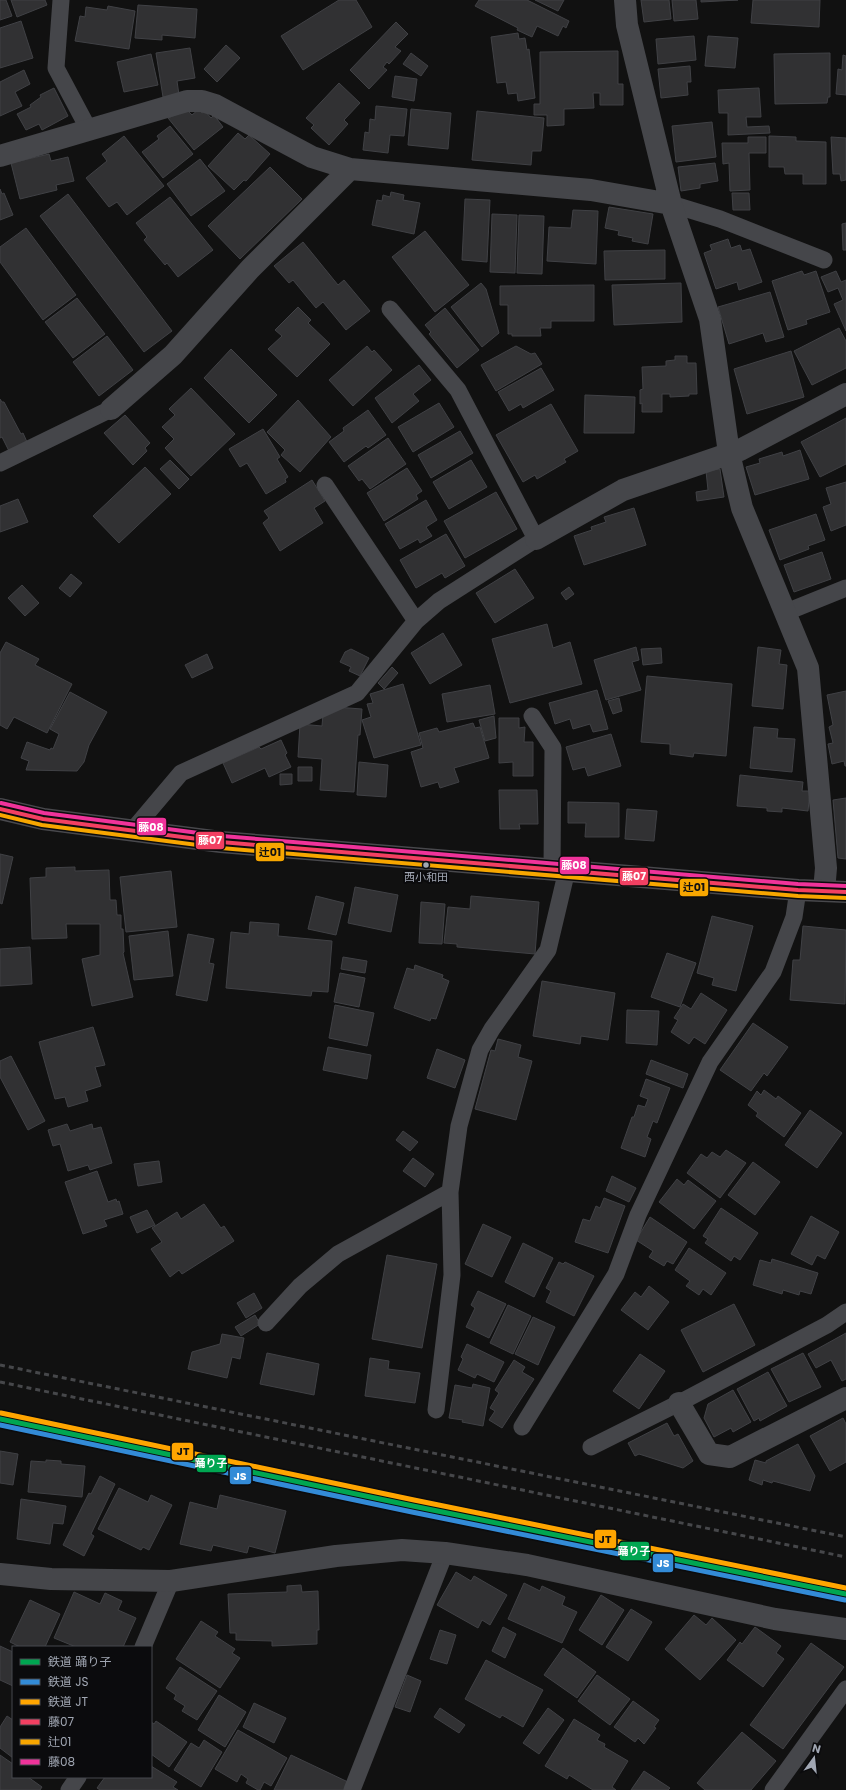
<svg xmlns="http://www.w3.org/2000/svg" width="846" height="1790" font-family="Poppins,'Noto Sans JP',sans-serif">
<rect width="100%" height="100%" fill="#111"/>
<path fill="#313133" stroke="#404145" d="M0,0H6L12,16L0,20Z
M11,0H45L47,5L17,17Z
M339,0H356L372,27L303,70L281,36Z
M479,0H527L569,21L566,28L563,26L558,36L537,26L532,37L517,30L518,28L475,6Z
M535,0H564L558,11Z
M641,0H669L671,19L644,22Z
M672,0H696L698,19L674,21Z
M701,0H738L701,2Z
M753,0H820L819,27L751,23Z
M138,5L197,9L195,38L162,35V40L135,38Z
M108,6L135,11L129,49L75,41L80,16L85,17L86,7L107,10Z
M21,21L33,58L0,68V28Z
M396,22L408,34L395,47L401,51L389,64L387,62L383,67L387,70L369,89L350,70Z
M518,33L519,39L525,38L527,50L529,49L535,98L518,101L517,93L508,94L506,82L497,83L491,37Z
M694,36L696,60L658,64L656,39Z
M708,36L738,38L735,68L705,66Z
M226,45L240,58L217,82L204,69Z
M190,48L195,78L177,81L179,95L163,97L156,53Z
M618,51V84H623V105H600V93H593L594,108L564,109V125L547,126V115H534V104H540V52Z
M411,53L428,66L421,76L403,64Z
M830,53V97H828L827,103L775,104L774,54Z
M151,54L158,85L124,92L117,62Z
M843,55L846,56V95L836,94L838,69L842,70Z
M690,66L691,82H687L688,95L661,98L658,69Z
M24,70L30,84L15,92L22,106L0,116V82Z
M395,76L417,79L414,101L392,97Z
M339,83L360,103L344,120L348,124L329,145L311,128L314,125L306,118Z
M54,88L68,116L42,130L39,124L26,130L17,114L31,107L30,105L41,97L40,95Z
M759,88L761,117H746L747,127L769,126L770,133L728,135V113H719L718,90Z
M376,106L407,109L404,136L390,135L388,153L363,150L365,132L369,133L370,119L375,120Z
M199,109L202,113L205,111L211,118L214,115L223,127L194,150L168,118L187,110L192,115Z
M411,109L451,113L448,149L408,145Z
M477,111L544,118L541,151H532L531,165L472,160Z
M712,122L716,157L676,162L672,126Z
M170,126L193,154L163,178L142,152L159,139L157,136Z
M238,133L245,139L249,135L270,154L246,181L244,180L234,190L208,166Z
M124,136L164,186L127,215L117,202L109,207L86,178L107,161L102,154Z
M769,136L796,137V141L826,142V184H803V174H785L784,167H769Z
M748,137H766V153H749L750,190L730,191L729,163L723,164L722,143H748Z
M831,137L846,138V180L841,181L840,174H833Z
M49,154L51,161L68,157L74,181L56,185L57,190L20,199L11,163Z
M200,159L225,191L191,216L167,184Z
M715,163L718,181L700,184V188L681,191L678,167Z
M270,167L302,199L240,259L208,226Z
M0,189L2,194L4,193L13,215L0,220Z
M391,192L404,195L403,200L420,203L414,234L372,225L377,200L382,201L383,195L390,197Z
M732,193H749L750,210H733Z
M68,194L172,331L144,352L40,216Z
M170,197L213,250L178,277L167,263L165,265L144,240L147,237L136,223Z
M465,199L490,200L487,262L462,260Z
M609,207L653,214L648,244L632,241L633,238L618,235L619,231L605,228Z
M573,210L598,211L596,264L547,261L549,227L571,228Z
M492,214L517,215L515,273L490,272Z
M519,215L544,216L542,274L517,273Z
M846,223V250H843L842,224Z
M26,228L76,295L43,320L0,262V247Z
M425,231L469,285L435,312L392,257Z
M728,239L731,248L740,245L742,251L750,249L762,282L739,290L737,282L716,289L704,253L712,250L710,245Z
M303,242L338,285L344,280L370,311L346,330L323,302L316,308L293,280L289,283L274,266Z
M665,250V279L605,280L604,251Z
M802,271L804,275L816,271L830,312L806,320L807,324L788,330L772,281Z
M836,271L841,282L846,280V331L834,304L843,300L838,288L828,292L821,277Z
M481,283L486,289L499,333L482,347L451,307Z
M681,283L682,322L614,325L612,285Z
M594,285V321H551V328H540L541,336H512V334H508V305H500V286Z
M770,292L784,337L766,342L763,333L729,344L718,307Z
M77,298L105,334L73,358L45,322Z
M298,307L311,320L308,323L330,344L297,377L268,349L282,336L275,330Z
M445,308L479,350L457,368L429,334L431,332L425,325Z
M839,328L846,341V368L812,385L794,351Z
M107,336L133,370L99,396L73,362Z
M367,346L372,352L374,350L392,370L353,406L329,380Z
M516,346L531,354L535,353L542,364L496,391L481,365Z
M231,349L277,395L249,423L204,378Z
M791,351L804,397L747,414L734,369Z
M675,356H687V363H696L697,394H689V396L670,397V394H662V412H642V403L640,404V390L643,389L642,367L666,366V361L675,360Z
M419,365L431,380L413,394L419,401L392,423L375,398Z
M541,368L554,390L523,408L521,404L509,411L498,392Z
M191,388L235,434L191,476L165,448L174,439L162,427L175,415L169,409Z
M585,395L635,397L634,433H584Z
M0,399L2,402H4L21,434L23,433L27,442L9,451L2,437L0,438Z
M298,400L331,437L300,472L281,455L285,450L267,432Z
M439,403L454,427L413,452L398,427Z
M551,404L578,451L564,459L566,462L537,479L535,475L523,482L496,435Z
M368,410L386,435L368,448L366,446L344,462L329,442L344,431L343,428Z
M125,415L150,443L145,448L147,451L133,465L104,433Z
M846,418V464L820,477L801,442Z
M263,429L280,457L277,459L288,477L285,479L286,482L266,494L247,463L240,467L229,449Z
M460,431L473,453L431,478L418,455Z
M388,438L406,464L370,489L362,479L359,481L348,466Z
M800,450L809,479L755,495L746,467L760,463L759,459L782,452L783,456Z
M170,460L189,479L179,489L160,469Z
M471,460L487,487L449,509L433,482Z
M145,467L171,494L119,543L93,516Z
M407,468L422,491L416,495L418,499L384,521L367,493Z
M720,469L724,497L697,501L696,492L708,490L706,471Z
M312,480L325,501L314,508L323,523L280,551L263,523L269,518L264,511Z
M846,482V525L831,531L823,507L831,504L826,488Z
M496,492L517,529L465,558L444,521Z
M18,499L28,522L0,532V506Z
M426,500L437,520L426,527L432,536L420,543L418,539L400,549L385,524Z
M634,508L646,545L584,565L574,536L592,530L591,527L606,522L604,517Z
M816,514L825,540L808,546L809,549L780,560L769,530Z
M446,534L465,566L445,578L442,573L416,588L400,560Z
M822,552L831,579L794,592L784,565Z
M515,569L534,598L495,623L476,593Z
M71,574L82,583L70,597L59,588Z
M22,585L39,603L25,616L8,598Z
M569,587L574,594L566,600L561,593Z
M547,624L553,648L570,642L582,684L510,703L492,639Z
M443,633L462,665L430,684L411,653Z
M6,642L39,659L35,665L72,684L47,733L14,717L7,729L0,725V653Z
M636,647L639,660L632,662L641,690L606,700L594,660Z
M758,647L781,650L779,664L787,665L783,709L752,706Z
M661,648L662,663L643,665L641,649Z
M351,649L369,658L360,676L349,671L351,667L340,662L345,652Z
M207,654L213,668L192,678L185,665Z
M392,667L398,673L384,689L378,683Z
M647,676L732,684L726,756L694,753L693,757L670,754V744L641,742Z
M403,684L421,745L374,758L362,720L371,717L367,704L373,703L370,694Z
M490,685L495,714L447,722L442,694Z
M597,690L608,729L593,732L590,724L573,729L570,719L555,724L549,703Z
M846,691V766H845L844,761L832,764L828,744L833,743L829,727L833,725L827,695Z
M70,692L107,712L89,745L84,762L77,771L26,770L29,761L21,758L27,742L50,750L51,748L53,749L59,734L50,729Z
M619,698L622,711L613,714L608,701Z
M335,707L362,709L360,735H358L354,792L320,790L322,759L298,757L300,724L322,726L323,714Z
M494,716L496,738L485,741L479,720Z
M499,718H519V728L525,727L524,742H533V776H513V762L499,763Z
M473,723L475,728L480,727L489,758L454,768L459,782L440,788L438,782L421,787L411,752L423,748L419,733L437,728L439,732Z
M754,727L778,729L777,738L795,739L792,772L750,768Z
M611,734L621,766L588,776L585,767L573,770L566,747Z
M281,740L287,753L285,755L291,767L269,777L265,768L232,783L223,763L259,747L261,749Z
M359,762L388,765L386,797L357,795Z
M298,767H312V781H298Z
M280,774H292V784L280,785Z
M740,775L803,782L802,791H810L808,811L782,808V812L767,811V808L737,806Z
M499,790H537L538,824H519L520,829H500Z
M846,798V859L838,858L833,800Z
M568,802L619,803V837H585L586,823H568Z
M627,809L657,811L654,841L625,839Z
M0,854L13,857L2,904L0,903Z
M75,867V871L109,870L110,900H116L117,915H121V929H123L124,952L123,953L133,997L92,1006L82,959L100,955V924H66L67,938L32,939L30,878L46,877V868Z
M171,871L177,927L126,932L120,877Z
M355,887L398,895L391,932L348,923Z
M316,896L344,903L336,935L308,929Z
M471,896L539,902L535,954L457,947V944L444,943L448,907L470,909Z
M421,902L445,904L442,944L419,943Z
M712,916L753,926L736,991L712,985L714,978L697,973Z
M250,922L279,924L278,936L332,941L328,992L312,991L311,996L226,988L231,932L249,934Z
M803,926L846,930L845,1004L790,1000L793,960H800Z
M168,931L173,976L134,980L129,936Z
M188,934L214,939L209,963L214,964L207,1001L176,995Z
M30,947L32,984L0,986V949Z
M667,953L696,963L680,1007L651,997Z
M343,957L367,961L365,973L341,969Z
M415,965L443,975L442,978L449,981L436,1019L431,1018L430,1021L394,1008L407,968L414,970Z
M340,973L365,978L359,1007L334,1002Z
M542,981L615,993L608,1040L581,1036L580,1044L533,1036Z
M701,993L727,1010L705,1044L694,1037L689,1044L671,1032L678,1020L674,1018L683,1004L691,1009Z
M335,1005L374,1013L367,1046L329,1038Z
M627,1010L659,1011L657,1045L626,1043Z
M753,1023L788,1047L767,1076L764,1073L751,1091L720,1070Z
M93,1027L105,1065L95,1067L101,1086L85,1091L88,1101L68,1107L65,1097L55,1099L39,1042Z
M498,1039L521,1045L518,1057L532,1061L516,1120L475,1109L491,1050L495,1051Z
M328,1047L371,1055L367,1079L323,1070Z
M437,1049L465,1060L455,1088L427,1078Z
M11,1056L45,1121L28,1130L0,1077V1061Z
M651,1060L688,1074L683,1088L646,1074Z
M646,1079L670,1088L657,1123L653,1121L647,1137L651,1139L645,1157L621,1148L632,1117H634L638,1105L645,1107L648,1099L640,1096Z
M764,1090L776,1099L778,1096L801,1113L784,1137L756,1116L758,1113L748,1105L757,1091L761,1095Z
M810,1110L842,1133L817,1168L785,1145Z
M67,1124L70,1131L92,1124L93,1129L101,1127L112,1163L90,1170L88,1165L68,1171L60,1144L53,1146L48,1130Z
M403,1131L418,1142L410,1151L396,1140Z
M726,1150L746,1163L720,1198L687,1173L701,1154L707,1158L712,1152L720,1157Z
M413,1158L434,1174L425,1187L403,1171Z
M159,1161L162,1182L138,1186L134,1164Z
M753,1162L780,1182L755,1215L728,1195Z
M97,1171L108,1202L116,1199L117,1202L119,1201L123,1214L104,1220L107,1226L83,1234L65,1182Z
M612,1176L636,1188L629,1202L606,1191Z
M677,1179L684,1185L688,1180L716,1201L694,1229L659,1202Z
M604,1198L625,1206L608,1253L575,1242L583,1219L590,1221L596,1206L600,1208Z
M204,1204L221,1228L224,1226L234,1241L182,1274L179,1270L170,1277L151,1249L162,1242L152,1228L177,1212L181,1219Z
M721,1208L758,1233L740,1260L734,1256L731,1261L705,1243L708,1239L703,1236Z
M147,1210L155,1225L137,1233L130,1217Z
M811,1216L839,1232L825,1259L817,1255L812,1265L791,1254Z
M650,1217L687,1242L673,1264L667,1261L664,1266L649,1257L653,1251L636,1240Z
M483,1224L511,1237L492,1277L465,1264Z
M523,1243L553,1258L534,1297L505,1282Z
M689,1248L726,1273L711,1295L703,1289L699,1295L686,1286L690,1281L675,1270Z
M387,1255L437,1264L422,1348L372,1339Z
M772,1259L818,1273L811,1294L800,1291L799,1295L783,1290L782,1294L753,1285L760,1260L771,1263Z
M559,1262L563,1264L565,1262L594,1276L574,1316L546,1302L551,1291L546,1288Z
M649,1286L669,1302L648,1330L621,1310L635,1292L641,1297Z
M478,1291L506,1304L489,1338L466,1327L475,1308L471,1305Z
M254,1293L262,1308L246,1318L237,1303Z
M734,1304L755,1345L703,1372L681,1330Z
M508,1305L531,1316L513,1354L490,1343Z
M255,1315L260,1324L241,1336L235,1327Z
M533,1317L555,1327L538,1365L515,1354Z
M846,1333V1379L842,1381L831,1360L816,1368L808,1354Z
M222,1334L244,1338L240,1359L232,1357L227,1378L188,1369L192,1352L220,1344Z
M467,1344L504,1362L494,1382L477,1374L475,1378L458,1370L463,1359L461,1357Z
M267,1353L319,1364L314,1395L260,1384Z
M803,1353L821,1387L789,1402L771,1369Z
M640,1354L665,1371L639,1409L613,1391Z
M370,1358L389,1361L388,1369L420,1373L415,1403L365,1396Z
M514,1360L525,1367L522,1372L534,1379L502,1428L489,1420L495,1411L490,1408L499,1393L495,1390Z
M768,1372L787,1406L760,1421L759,1418L754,1421L737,1389Z
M473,1384L490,1388L483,1426L462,1422L463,1420L449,1418L455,1385L472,1388Z
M733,1390L751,1422L733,1432L731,1428L714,1437L704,1418L708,1404Z
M843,1418L846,1424V1462L830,1471L810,1436Z
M667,1423L674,1436L678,1434L693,1461L683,1468L639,1454L635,1456L628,1443Z
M798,1444L815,1476L810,1491L773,1481L772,1483L763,1480L762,1485L749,1480L755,1460L766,1463V1461Z
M0,1451L18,1454L13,1485L0,1483Z
M46,1460L61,1461V1464L85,1466L82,1497L28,1492L31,1461L46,1462Z
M100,1476L115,1484L91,1534L94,1536L84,1556L63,1545L89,1493L91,1494Z
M119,1488L148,1502L151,1495L172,1505L149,1550L143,1547L141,1550L98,1529Z
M220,1495L286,1511L275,1553L249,1546L247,1553L213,1545L211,1551L180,1544L190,1502L217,1509Z
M21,1499L66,1506L63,1524L53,1523L50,1544L17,1539Z
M456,1572L471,1581L474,1576L507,1595L490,1625L482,1620L478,1628L437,1605Z
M524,1583L540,1591L542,1586L565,1597L562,1605L577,1612L562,1643L508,1619Z
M301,1585L302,1592L318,1591L319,1630H317V1644L272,1646V1641L236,1640V1633H230L228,1594L287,1592V1586Z
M74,1592L100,1604L105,1593L122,1601L118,1610L136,1618L123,1647H76L54,1638Z
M601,1595L624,1610L602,1645L579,1630Z
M30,1600L60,1614L45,1647H20L10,1642Z
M631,1609L652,1622L628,1661L606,1647Z
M694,1615L706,1625L712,1618L736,1640L700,1680L665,1649Z
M201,1621L218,1632L215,1636L235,1649L232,1653L240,1658L220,1688L176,1659Z
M503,1627L516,1634L505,1658L492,1651Z
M755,1627L781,1646L776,1653L784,1659L763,1687L727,1660L740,1642L742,1644Z
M440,1630L456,1635L447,1664L430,1659Z
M811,1643L844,1667L783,1749L750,1725Z
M0,1646L13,1652V1686L0,1680Z
M563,1648L596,1672L577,1698L544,1675Z
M486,1660L543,1690L523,1727L502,1715L500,1718L465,1699Z
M180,1667L217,1691L197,1720L182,1711L185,1706L174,1699L176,1695L166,1688Z
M407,1675L421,1681L410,1712L395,1707Z
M597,1675L630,1699L610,1725L578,1701Z
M219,1695L246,1712L225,1747L198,1730Z
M633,1701L659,1720L654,1727L656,1728L644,1744L638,1738L635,1742L614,1727Z
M254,1703L286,1718L274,1743L243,1727Z
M440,1708L465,1725L459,1733L434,1717Z
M548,1708L564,1720L539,1754L523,1743Z
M7,1716L13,1720V1758L0,1748V1727Z
M574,1719L600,1735L597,1740L605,1744L604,1747L628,1761L612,1787L616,1790H593L569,1775L567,1779L545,1766Z
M156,1721L187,1742L169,1767L151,1754V1722L154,1724Z
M238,1730L287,1758L271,1786L264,1782L260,1790H258L246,1783L248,1779L241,1774L237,1782L215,1769Z
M742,1732L776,1761L751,1790H705L697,1783Z
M204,1740L222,1752L201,1787L174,1770L191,1743L199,1748Z
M0,1755L13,1764V1777H28L42,1787L40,1790H0Z
M291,1755L348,1782L344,1790H274Z
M151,1766L177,1782L173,1787L178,1790H100L97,1788L105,1777H151Z
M644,1771L670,1788L668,1790H631Z"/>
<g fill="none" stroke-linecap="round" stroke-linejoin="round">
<path stroke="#45464a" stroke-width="17" d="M61,0L56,68L89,130
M671,204L720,219L824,260
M0,463L111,409
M325,485L416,621
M784,613L846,588
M532,716L553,748L552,869
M132,831L181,773L357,693L416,621L439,601L536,539L458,390L390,309
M266,1323L300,1286L338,1254L450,1192
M436,1410L452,1275L450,1192L459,1126L480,1050L492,1029L548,950L567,870
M522,1427L616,1274L638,1215L710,1062L773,972L794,917L798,890
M591,1447L679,1403L827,1325L846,1312
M143,1647L171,1581
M69,1790L78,1777
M352,1790L445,1553
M773,1790L846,1689"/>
<path stroke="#45464a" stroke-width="22" d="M625,0L627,25L671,204L710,319L729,453L742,508L808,668L826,868L824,891
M0,156L187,101H202L215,105L312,157L350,169
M111,409L173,355L250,269L350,169L591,190L671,204
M536,539L623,490L740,450L846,394
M679,1403L709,1454L730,1457L846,1398
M0,1574L51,1579L171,1581L336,1556L402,1550L445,1553L527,1565L775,1619L846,1629"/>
<path stroke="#48484c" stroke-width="22" d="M0,809L43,819L221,842L798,890L846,892"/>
<path stroke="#46474a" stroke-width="3" stroke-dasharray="5 4" stroke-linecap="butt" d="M0,1365L846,1537
M0,1382L846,1557"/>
<g stroke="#0b0b0d" stroke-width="7">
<path id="bus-1" d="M0,809L43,819L221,842L798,890L846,892"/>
</g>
<g stroke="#0b0b0d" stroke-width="7">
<path id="bus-2" d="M0,815L42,825L221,848L798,896L846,898"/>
</g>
<g stroke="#0b0b0d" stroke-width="7">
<path id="bus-3" d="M1,803L44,813L222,836L798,884L846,886"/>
</g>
<use href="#bus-1" stroke="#f24062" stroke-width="4"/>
<use href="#bus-2" stroke="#f7a600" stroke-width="4"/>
<use href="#bus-3" stroke="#ef339a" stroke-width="4"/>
<g stroke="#0b0b0d" stroke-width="8">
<path id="rail-1" d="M0,1419L413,1506L846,1594"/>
</g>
<g stroke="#0b0b0d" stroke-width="8">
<path id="rail-2" d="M0,1425L412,1512L845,1600"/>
</g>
<g stroke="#0b0b0d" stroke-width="8">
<path id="rail-3" d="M1,1413L414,1500L846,1588"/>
</g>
<use href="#rail-1" stroke="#00a651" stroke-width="5"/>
<use href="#rail-2" stroke="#338bd7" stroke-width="5"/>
<use href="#rail-3" stroke="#ffa500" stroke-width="5"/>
</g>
<circle fill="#a1a7b3" stroke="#0b0b0d" stroke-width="1.5" cx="426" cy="865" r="3.5"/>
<g text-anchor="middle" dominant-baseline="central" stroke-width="4" stroke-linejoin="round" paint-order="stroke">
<g font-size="11" fill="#a1a7b3" stroke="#0b0b0d">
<text x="426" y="877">西小和田</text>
</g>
</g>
<g stroke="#0b0b0d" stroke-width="1.5">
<rect x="136" y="817" width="31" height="19" rx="4" fill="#ef339a"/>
<rect x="195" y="831" width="30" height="19" rx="4" fill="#f24062"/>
<rect x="255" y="842" width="30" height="20" rx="4" fill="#f7a600"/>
<rect x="559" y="856" width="31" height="19" rx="4" fill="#ef339a"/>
<rect x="619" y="867" width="30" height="19" rx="4" fill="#f24062"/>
<rect x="679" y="878" width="30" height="19" rx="4" fill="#f7a600"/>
<rect x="171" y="1442" width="23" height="19" rx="4" fill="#ffa500"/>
<rect x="196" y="1454" width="31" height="19" rx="4" fill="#00a651"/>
<rect x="229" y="1466" width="23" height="19" rx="4" fill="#338bd7"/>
<rect x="594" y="1529" width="23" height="20" rx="4" fill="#ffa500"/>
<rect x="619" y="1541" width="31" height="20" rx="4" fill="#00a651"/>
<rect x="652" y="1553" width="22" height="20" rx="4" fill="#338bd7"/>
</g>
<g font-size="11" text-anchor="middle" font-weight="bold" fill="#fff">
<text x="151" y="831">藤08</text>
<text x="210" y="844">藤07</text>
<text x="574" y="869">藤08</text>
<text x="634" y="880">藤07</text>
<text x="211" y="1467">踊り子</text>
<text x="240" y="1480">JS</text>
<text x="634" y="1555">踊り子</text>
<text x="663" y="1567">JS</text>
</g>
<g font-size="11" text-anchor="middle" font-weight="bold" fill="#111">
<text x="270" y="856">辻01</text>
<text x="694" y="891">辻01</text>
<text x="183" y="1455">JT</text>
<text x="605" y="1543">JT</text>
</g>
<rect x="12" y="1646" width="140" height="132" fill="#0b0b0d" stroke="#47494f"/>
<rect x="20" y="1659" width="20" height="6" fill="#00a651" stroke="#47494f"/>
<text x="48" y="1666" font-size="12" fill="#a1a7b3">鉄道 踊り子</text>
<rect x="20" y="1679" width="20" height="6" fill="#338bd7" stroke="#47494f"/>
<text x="48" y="1686" font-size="12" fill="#a1a7b3">鉄道 JS</text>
<rect x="20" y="1699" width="20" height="6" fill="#ffa500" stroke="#47494f"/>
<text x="48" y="1706" font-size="12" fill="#a1a7b3">鉄道 JT</text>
<rect x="20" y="1719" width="20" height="6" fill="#f24062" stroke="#47494f"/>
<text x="48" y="1726" font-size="12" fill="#a1a7b3">藤07</text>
<rect x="20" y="1739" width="20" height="6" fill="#f7a600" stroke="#47494f"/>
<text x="48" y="1746" font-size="12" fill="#a1a7b3">辻01</text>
<rect x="20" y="1759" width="20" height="6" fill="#ef339a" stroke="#47494f"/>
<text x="48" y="1766" font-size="12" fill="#a1a7b3">藤08</text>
<g transform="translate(814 1758) rotate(15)" stroke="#0b0b0d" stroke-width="3" paint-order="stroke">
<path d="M0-3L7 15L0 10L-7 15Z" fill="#a1a7b3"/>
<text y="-6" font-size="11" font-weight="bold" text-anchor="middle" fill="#a1a7b3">N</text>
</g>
</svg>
